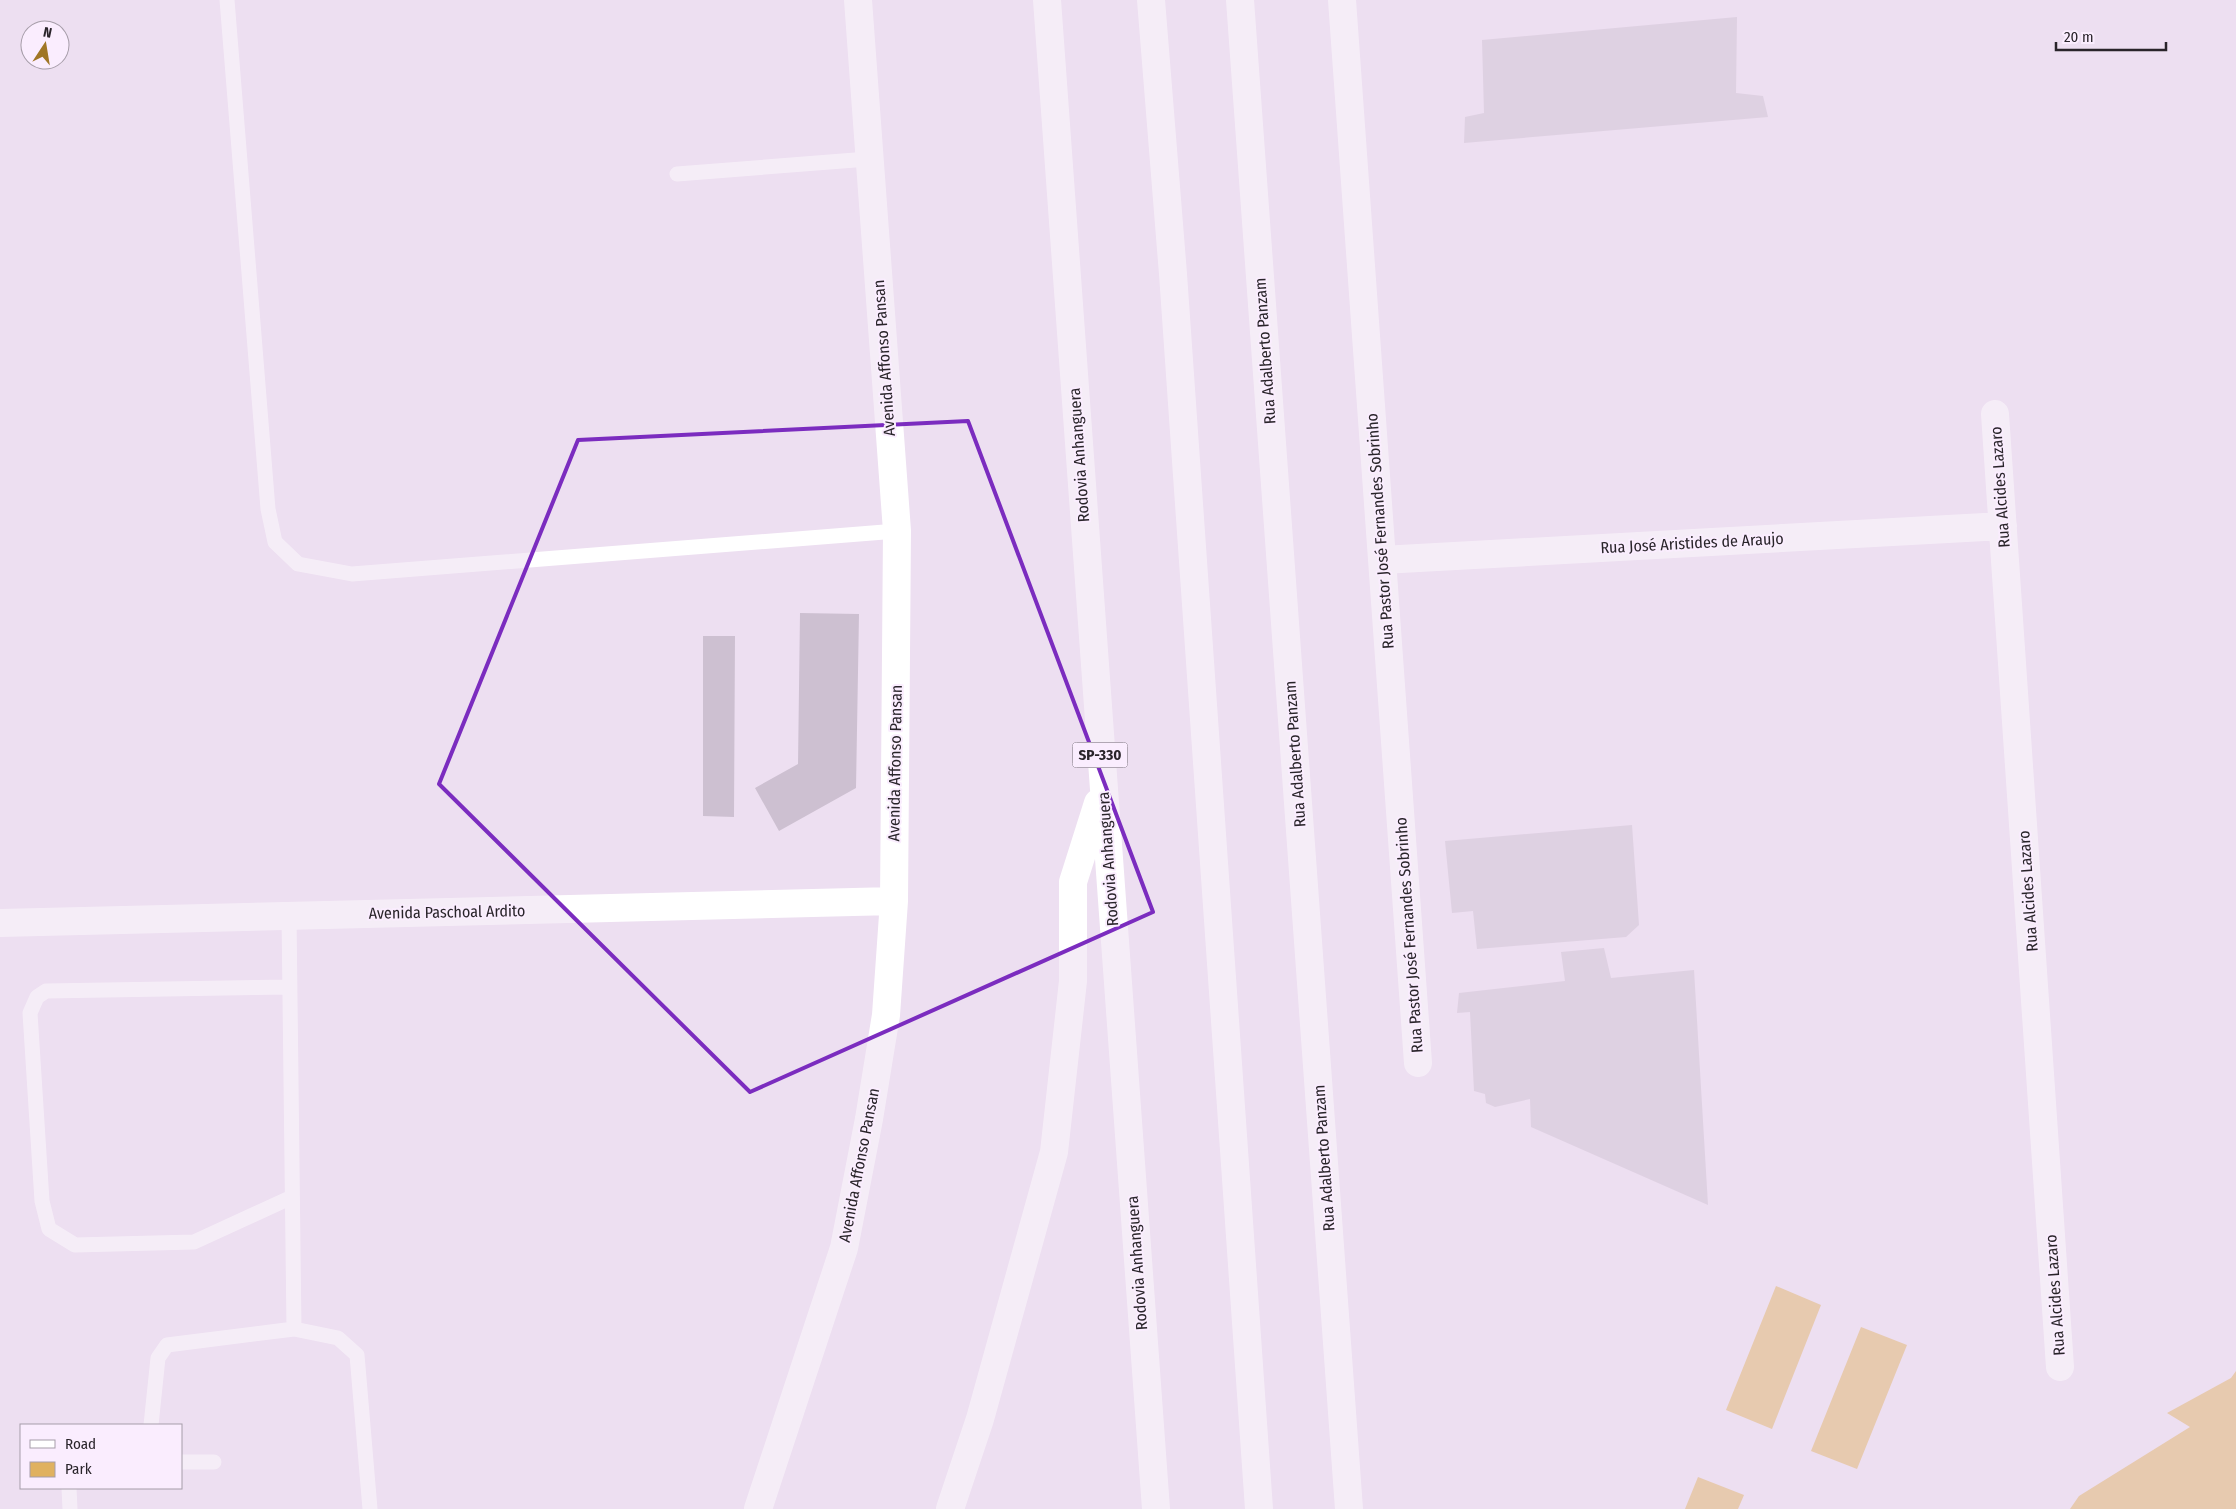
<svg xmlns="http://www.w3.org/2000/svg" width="2236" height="1509" font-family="'Fira Sans Condensed',sans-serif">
<rect width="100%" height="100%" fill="#eddff1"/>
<path fill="#e0b15f" d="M1776,1286L1821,1305L1772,1429L1726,1410Z
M1861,1327L1907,1345L1857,1469L1811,1451Z
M2236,1371V1509H2070L2079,1496L2190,1427L2167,1413L2231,1378Z
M1698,1477L1744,1495L1738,1509H1685Z"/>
<path fill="#cdc0d1" d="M1737,17L1736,93L1763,96L1768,117L1464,143L1465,117L1484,113L1482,40Z
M800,613L859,614L856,788L779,831L755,788L798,764Z
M703,636H735L734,817L703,816Z
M1632,825L1639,925L1626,937L1477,949L1473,911L1452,913L1445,841Z
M1604,948L1611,978L1694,970L1708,1205L1531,1127L1530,1099L1495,1107L1486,1103L1485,1094L1474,1091L1470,1012L1457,1013L1459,993L1565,981L1561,952Z"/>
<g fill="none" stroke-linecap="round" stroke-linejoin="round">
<path stroke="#fff" stroke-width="15" d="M227,0L268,509L275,542L298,564L352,574L897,531
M677,174L868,159
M289,915L294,1329
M290,987L46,991L37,997L30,1013L42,1201L49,1229L75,1245L194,1242L292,1197
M151,1425L158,1358L167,1345L294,1329L338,1338L357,1355L370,1509
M181,1462H214
M69,1488L70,1509"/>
<path stroke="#fff" stroke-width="28" d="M1342,0L1418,1063
M1995,414L2060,1367
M1382,560L2003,526"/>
<path stroke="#fff" stroke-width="28" d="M1240,0L1349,1509"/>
<path stroke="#fff" stroke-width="28" d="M0,923L894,901
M758,1509L844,1248L869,1119L886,1015L894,901L897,531L858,0"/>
<path stroke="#fff" stroke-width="28" d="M1047,0L1156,1509
M1151,0L1173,274L1259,1509
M950,1509L980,1419L1054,1152L1073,981V882L1098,803"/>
</g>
<path d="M0 0H2236V1509H0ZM968,421L1153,912L750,1092L439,784L578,440Z" fill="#eddff1" fill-opacity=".55" fill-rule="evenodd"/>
<path fill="none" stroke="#7b2cbf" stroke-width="4" stroke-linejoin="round" d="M968,421L1153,912L750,1092L439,784L578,440Z"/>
<g text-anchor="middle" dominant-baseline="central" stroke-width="4" stroke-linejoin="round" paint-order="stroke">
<rect fill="#faedfe" stroke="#68606a" stroke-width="1" x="1072.5" y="742.5" width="55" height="25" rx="4"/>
<g font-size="15" font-weight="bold" fill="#29242a">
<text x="1100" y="755">SP-330</text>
</g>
<g font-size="16" fill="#29242a" stroke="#faedfe">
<text transform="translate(1265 351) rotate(-94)">Rua Adalberto Panzam</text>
<text transform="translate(884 358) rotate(-94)">Avenida Affonso Pansan</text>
<text transform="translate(1079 455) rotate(-94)">Rodovia Anhanguera</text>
<text transform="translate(2000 487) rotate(-94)">Rua Alcides Lazaro</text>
<text transform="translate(1380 531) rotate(-94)">Rua Pastor José Fernandes Sobrinho</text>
<text transform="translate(1692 543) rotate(-3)">Rua José Aristides de Araujo</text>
<text transform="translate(1295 754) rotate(-94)">Rua Adalberto Panzam</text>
<text transform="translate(895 763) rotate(-89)">Avenida Affonso Pansan</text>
<text transform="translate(1108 859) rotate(-94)">Rodovia Anhanguera</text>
<text transform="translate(2028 891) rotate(-94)">Rua Alcides Lazaro</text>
<text transform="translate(447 912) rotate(-1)">Avenida Paschoal Ardito</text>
<text transform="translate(1409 935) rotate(-94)">Rua Pastor José Fernandes Sobrinho</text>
<text transform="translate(1324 1158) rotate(-94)">Rua Adalberto Panzam</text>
<text transform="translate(859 1165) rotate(-79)">Avenida Affonso Pansan</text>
<text transform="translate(1137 1263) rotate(-94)">Rodovia Anhanguera</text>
<text transform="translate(2055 1295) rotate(-94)">Rua Alcides Lazaro</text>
</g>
</g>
<rect x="20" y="1424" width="162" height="65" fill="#faedfe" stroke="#a69da9"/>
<rect x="30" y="1440" width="25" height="8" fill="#ffffff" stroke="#a69da9"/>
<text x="65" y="1449" font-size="15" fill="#29242a">Road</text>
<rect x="30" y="1462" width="25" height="15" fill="#e0b15f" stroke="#a69da9"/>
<text x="65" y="1474" font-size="15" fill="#29242a">Park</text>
<g transform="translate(45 45) rotate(12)"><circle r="24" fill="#faedfe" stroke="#a69da9"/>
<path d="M0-4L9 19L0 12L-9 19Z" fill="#a07626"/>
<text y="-8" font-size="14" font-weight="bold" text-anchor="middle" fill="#29242a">N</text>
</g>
<path d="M2056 42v8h110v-8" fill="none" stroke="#29242a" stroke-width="2.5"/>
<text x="2064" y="42" font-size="15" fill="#29242a" stroke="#faedfe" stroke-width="4" paint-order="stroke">20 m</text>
</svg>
